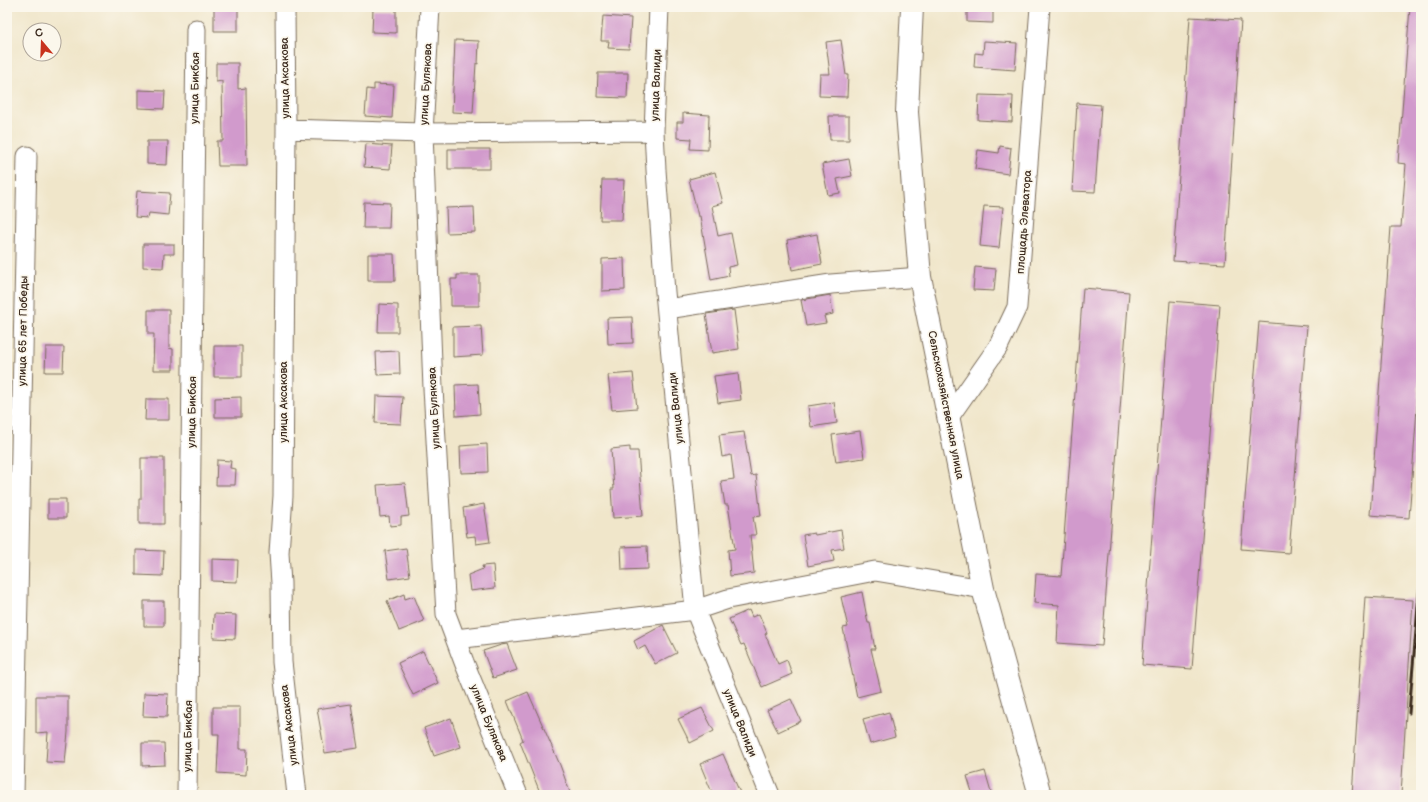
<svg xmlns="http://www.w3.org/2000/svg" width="1428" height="802" font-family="'Balsamiq Sans',sans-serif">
<rect width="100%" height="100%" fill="#fbf7ec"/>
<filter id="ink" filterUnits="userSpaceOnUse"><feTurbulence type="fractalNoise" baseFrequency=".025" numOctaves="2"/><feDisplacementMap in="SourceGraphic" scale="8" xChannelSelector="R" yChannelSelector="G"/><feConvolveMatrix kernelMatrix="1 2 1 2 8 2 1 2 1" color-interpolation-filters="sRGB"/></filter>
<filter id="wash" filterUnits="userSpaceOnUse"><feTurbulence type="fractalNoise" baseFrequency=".012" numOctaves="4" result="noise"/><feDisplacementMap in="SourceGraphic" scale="16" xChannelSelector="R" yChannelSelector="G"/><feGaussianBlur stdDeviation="0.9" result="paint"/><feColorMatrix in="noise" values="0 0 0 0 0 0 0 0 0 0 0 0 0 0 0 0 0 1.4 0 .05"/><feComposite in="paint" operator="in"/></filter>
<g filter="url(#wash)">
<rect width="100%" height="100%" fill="#f0e6ca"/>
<g id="blocks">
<path fill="#d19acc" d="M967,7H993V23L967,22Z
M1410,7H1421V354L1409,518L1370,515L1391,227H1401L1406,164L1398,163Z
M214,8H238V31H214Z
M373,9H396V33L372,32Z
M603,16L631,18L629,49L608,48L609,41H601Z
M1190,17L1241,20L1225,264L1173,261Z
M455,40L479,41L478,64L476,63L473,113L452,112Z
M841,40L846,75H848L847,97L819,96L820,74H830L826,42Z
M984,41L1017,43L1015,70L974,67L975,53L983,54Z
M216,63H238V89L246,88L247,166H218L217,141H223L222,81L216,82Z
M598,73H628L627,98L597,97Z
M374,84L394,85L392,118L365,116L367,89L374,90Z
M138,90L165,91L164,109L138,108Z
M979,95L1013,96L1012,122L978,120Z
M1077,103L1101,105L1095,192L1072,191Z
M683,113L709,115L708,150L690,149L691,139L677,138V122H683Z
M829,116H849V140H830Z
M147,141H168L167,165L147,164Z
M366,144L392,146L390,169L364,167Z
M1000,146L1011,148L1008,174L975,169L978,150L999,153Z
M448,149H490V169H448Z
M849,159L852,176L837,179L840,193L828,195L822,164Z
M715,172L723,203L712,206L718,236L731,233L737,265L728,267L729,276L711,280L700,216H698L689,179Z
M602,180H624L622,220H600Z
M137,191L170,193L168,215L149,213L148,218L135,217Z
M364,202L390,203L389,228H363Z
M984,206L1003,207L999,248L980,246Z
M474,207L475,232L447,233L446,208Z
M817,234L822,264L792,270L787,240Z
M143,244H174V254H164L163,268L143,267Z
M368,254H394L395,281H368Z
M624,258L625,290L602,291V259Z
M975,267L996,269L994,291L973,290Z
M457,275H479V306H451V279H457Z
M1083,288L1129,292L1102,646L1057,643L1059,605L1034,603L1036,574L1061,576Z
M830,295L833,314L824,316L826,323L806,326L801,300Z
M1170,301L1220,305L1192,669L1142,665Z
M379,304L398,305V332H378Z
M148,310H169V348L173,349V370H153L154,334H148Z
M734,310L739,349L712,353L706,314Z
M632,317L633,343L608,344L607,318Z
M1259,322L1307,326L1289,553L1241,549Z
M481,326L483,355L453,357V327Z
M214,346H242V377H214Z
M46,347H64L63,372H45Z
M399,351L400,374L377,375L376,352Z
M633,373L637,408L612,410L608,375Z
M738,373L741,400L718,403L714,376Z
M478,384L480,414L456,416L455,385Z
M376,396L403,397L401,424L375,423Z
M241,397V417H215V398Z
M146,399H169V420H145Z
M834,402L837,423L811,427L808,406Z
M860,431L864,458L836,462L832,435Z
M744,432L751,476L756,475L761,516L753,517L756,535H750L754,573L730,576L728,550L735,549L728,505H725L721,481L734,479L731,455L722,457L719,435Z
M487,444L488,472L461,473L460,446Z
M630,447V451H638L643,516L613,518L611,489H614L611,449Z
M141,458H164V524H139V499H141Z
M217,460L231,461L230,468L236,469L235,485H216Z
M405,483L409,516L401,517V525L390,526L389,516L380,517L377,485Z
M48,499H66V518H48Z
M484,504L490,542L476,544L475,536L467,537L463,508Z
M841,530L844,548L832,550L834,561L808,566L803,535L814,533L815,535Z
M647,546L648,569L622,570L621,547Z
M406,548L410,576L389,579L385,551Z
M136,550L164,551L163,576L136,575Z
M212,559L238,560L237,582L212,581Z
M493,565L495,588L470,591L468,575L483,569L482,566Z
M862,592L868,623H870L875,649H871L881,691L857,697L843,628L848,627L841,597Z
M404,594L405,599L414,596L424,621L399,631L387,601Z
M1365,597L1413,600L1401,795H1352Z
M144,601H164V626H144Z
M749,610L752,617L759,614L767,633L765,634L778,664L787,660L792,674L762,687L744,644L741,645L729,619Z
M214,614L236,615L235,639L213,638Z
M663,625L677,653L655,664L645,646L638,650L634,641Z
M507,644L517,670L493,678L483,651L501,645Z
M423,651L438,683L413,695L398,663Z
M528,692L560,765L571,795H541L520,742L523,740L507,701Z
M144,693L168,694L167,717L143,716Z
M36,696H68V732L65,763L46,762L48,732L36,733Z
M791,699L801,721L778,732L767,710Z
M351,704L358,748L325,753L317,709Z
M213,707H240V749H247L246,775L217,773L219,734H213Z
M702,708L714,731L690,743L678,719Z
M889,712L895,737L870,744L863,719Z
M451,718L461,747L434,756L424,728Z
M142,743H164L165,765L142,766Z
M723,754L741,795H713L700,764Z
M985,771L992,795H973L967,776Z"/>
</g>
</g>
<g filter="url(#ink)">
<use href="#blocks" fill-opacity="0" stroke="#7a6c5a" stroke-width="1"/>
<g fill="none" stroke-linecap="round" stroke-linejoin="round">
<g stroke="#7a6c5a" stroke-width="21">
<path id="minor" d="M285,7L286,129L283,496L279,553L281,583L282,662L297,795
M430,7L423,133L433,388L446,614L464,662L518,795
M659,7L654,131L656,170L665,292L695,610L770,795
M286,129L423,133L654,131
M667,309L831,284L920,277
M949,417L998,347L1017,307L1040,7
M456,639L695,610L728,599L875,571L983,589
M14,795L27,156
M187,795L196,29"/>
</g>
<g stroke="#7a6c5a" stroke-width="24">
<path id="major" d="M912,7L907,112L920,277L983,589L1040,795"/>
</g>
<use href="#minor" stroke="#fff" stroke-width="19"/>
<use href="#major" stroke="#fff" stroke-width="22"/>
<path stroke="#3b2a1e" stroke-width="3" d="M1409,713L1421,571"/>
</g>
</g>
<g text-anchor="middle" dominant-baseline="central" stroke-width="3.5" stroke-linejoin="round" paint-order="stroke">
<g font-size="11" fill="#3b2a1e" stroke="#fbf7ec">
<text transform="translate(285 78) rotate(-91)">улица Аксакова</text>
<text transform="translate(426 84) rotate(-87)">улица Булякова</text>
<text transform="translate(656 85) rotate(-88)">улица Валиди</text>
<text transform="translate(195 88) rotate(-89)">улица Бикбая</text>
<text transform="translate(1024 222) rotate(-86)">площадь Элеватора</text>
<text transform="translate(23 331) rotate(-89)">улица 65 лет Победы</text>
<text transform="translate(283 402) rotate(-90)">улица Аксакова</text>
<text transform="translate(946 405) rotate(79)">Сельскохозяйственная улица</text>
<text transform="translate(434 408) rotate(-93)">улица Булякова</text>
<text transform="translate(676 408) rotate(-96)">улица Валиди</text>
<text transform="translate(192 412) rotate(-89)">улица Бикбая</text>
<text transform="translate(489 723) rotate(68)">улица Булякова</text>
<text transform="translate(740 723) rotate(68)">улица Валиди</text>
<text transform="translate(289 725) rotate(-97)">улица Аксакова</text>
<text transform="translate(188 736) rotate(-89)">улица Бикбая</text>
</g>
</g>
<rect width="1428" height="802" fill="none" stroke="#fbf7ec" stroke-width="24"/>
<g transform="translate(42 42) rotate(341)"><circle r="19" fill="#fbf7ec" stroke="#aea59a"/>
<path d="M0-3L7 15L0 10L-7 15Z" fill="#c8321e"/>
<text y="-6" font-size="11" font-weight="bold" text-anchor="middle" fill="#3b2a1e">С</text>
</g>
</svg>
